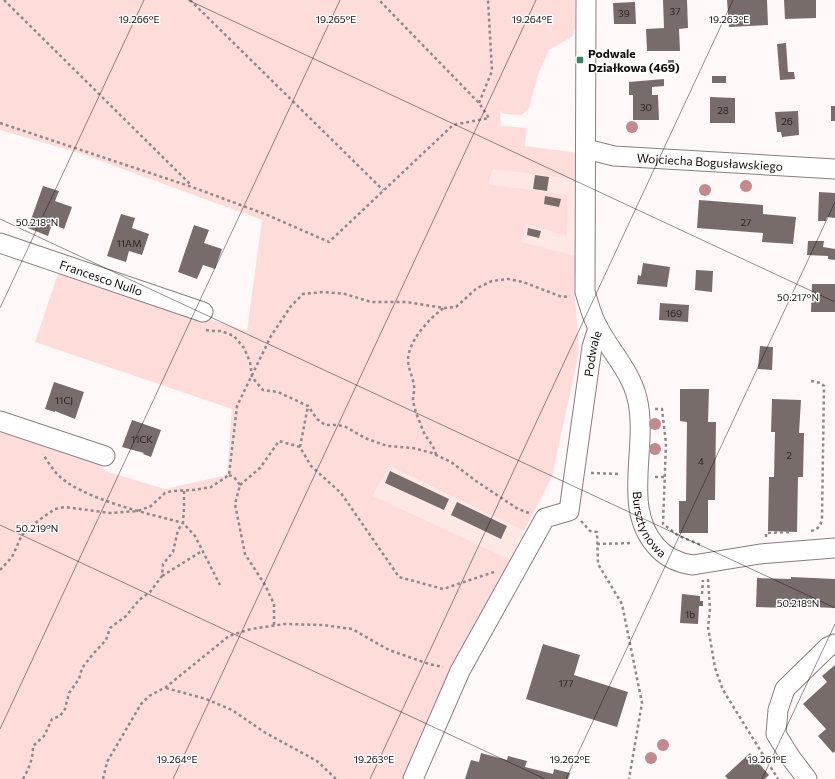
<svg xmlns="http://www.w3.org/2000/svg" width="835" height="779" font-family="Commissioner,sans-serif">
<rect width="100%" height="100%" fill="#fef9f8"/>
<path fill="#fee8e6" d="M493,169L578,180L577,256L479,232Z
M388,466L524,531L511,560L373,497Z"/>
<path fill="#fedcda" d="M0,0H575V28L573,36L549,50L539,72L529,108L522,115L505,114L500,111L501,126L527,128L525,146L579,153L578,180L493,169L489,184L567,195V236L527,224L522,242L577,256L574,284L579,352L552,477L524,531L389,466L373,496L511,560L402,779H0V426L95,458L105,471L165,489L227,475L232,409L35,342L59,271L247,331L262,220L79,153L0,130Z"/>
<path fill="#786c6b" d="M663,0H687L688,28L679,29L680,51H647L646,29L664,28Z
M727,0H767L768,25L729,27Z
M784,0H816V18L785,19Z
M635,2L636,24H614L613,3Z
M786,43L788,72H794L795,79L780,80L777,44Z
M668,60H674L675,69L669,70Z
M712,76H726V83H712Z
M664,79V86L652,87V95H658L659,120H633V95H629V82Z
M710,97L735,98V123H710Z
M831,106H835V121H831Z
M798,111L799,135L782,137L781,132H777L775,112Z
M535,175L549,177L547,191L533,189Z
M43,186L59,191L55,201L72,207L64,229L52,224L48,236L28,228Z
M819,192L835,193V218L827,217L826,221H818Z
M545,196L561,199L559,207L544,204Z
M699,200L763,205V214L796,217L793,244L762,242L763,233L697,228Z
M121,214L135,218L132,228L149,234L142,255L129,251L126,262L107,256Z
M194,225L209,230L204,243L222,249L215,269L203,265L197,279L178,272Z
M528,228L541,231L539,238L527,235Z
M808,241H824L823,247L835,249V260L828,259V256L807,255Z
M643,263L670,267L667,287L637,284L638,275L641,276Z
M696,270L713,271L712,292L695,290Z
M812,284H835V312H811Z
M660,303L689,305L688,322L659,320Z
M760,346L773,347L772,370L758,369Z
M54,382L84,392L75,419L55,411V412L45,409Z
M680,389H709L708,422H716L715,500H708V533H679V501H686L687,422L680,421Z
M772,399L801,400L799,433H804L803,477H798L797,532L768,531L769,477H774L775,432H771Z
M132,420L161,430L151,457L143,454L144,453L122,447Z
M390,471L449,499L444,510L385,483Z
M457,502L507,526L501,539L451,515Z
M791,577L835,579V608L790,606L789,608L756,607L757,578L791,579Z
M682,594L700,596V601H703V606H699L698,624L680,623Z
M543,644L580,655L574,675L628,692L617,727L526,699Z
M835,665V751L833,753L818,736L826,729L803,704L827,682L822,676Z
M481,753L507,760L508,756L527,761L525,767L553,774L554,769L570,773L568,779H465L471,760L479,762Z
M750,753L769,775L765,779H728L725,776Z"/>
<g fill="none" stroke-linecap="round" stroke-linejoin="round">
<g stroke="#897d7c" stroke-width="21">
<g id="minor">
<path id="s1" d="M586,0L585,292C589,304 592,318 599,329C611,352 631,372 637,398C649,445 621,507 656,546C666,558 678,563 693,565L760,554L835,548"/>
<path id="s2" d="M586,149L614,156L835,169"/>
<path id="s3" d="M0,243L203,312"/>
<path d="M0,421L105,456"/>
<path id="s4" d="M413,779L460,671L545,518L569,511L592,347L598,328"/>
<path d="M807,779L791,758L776,734L778,710L785,689L828,647L835,644"/>
</g>
</g>
<path stroke="#8f8a89" stroke-width="2.5" stroke-dasharray="3 3" stroke-linecap="butt" d="M4,0L191,185
M190,0L383,190
M479,103L492,71L488,0
M0,123L192,187L265,214L329,242L453,125L489,118L479,103L379,0
M206,330L211,331H221L234,336L244,348L250,362L252,377L263,390L278,392L308,406L317,419L325,425H338L346,427L365,438L387,446L413,448L432,453L451,462L476,481L518,509L529,513
M811,381L821,383L824,386L822,518C821,525 819,529 811,531
M655,409H662L666,443L663,524L679,536L701,545
M300,447L308,406
M436,455C434,444 425,438 422,428C418,418 414,409 413,399C413,395 415,390 414,386C413,377 408,369 408,359C409,341 429,318 444,308
M591,473L620,474
M229,475L234,477L240,485L235,504L245,554L265,585L274,604V625
M655,477H664
M240,485L260,468L279,441L300,447L311,466L341,493L399,577L443,589L494,572
M184,491V508L183,523L195,536L220,585
M581,521L590,531L597,532L598,564L622,604L642,703L629,779
M766,537V533L790,532
M597,544L633,543
M0,570L12,557L22,535L39,520L55,509L65,507L110,513L138,511L151,506L165,493L172,491L193,490L211,487L229,475L237,406L271,336L291,306L303,294L323,292L345,294L371,302H406L444,308L456,307L477,288L492,281L508,279L523,282L562,297L570,296
M162,576L202,551
M708,579L710,609L708,627L715,668L723,690L778,779
M702,594L703,580
M166,688L206,699L232,710L264,732L317,761L336,779
M23,779C29,768 33,759 33,746L44,736L52,719L60,716L65,709L69,693L79,679L82,668L93,654L106,640L110,628L126,616L139,600L150,592L162,576L163,564L173,552L178,530L183,523C150,514 81,499 57,474C52,468 47,461 43,454
M103,779L107,762L141,704L149,696L166,687L229,636L251,629L285,624L323,625L352,629L389,650L429,664L443,667"/>
<use href="#minor" stroke="#fff" stroke-width="19"/>
</g>
<g fill="#c3898b">
<circle cx="632" cy="127" r="6"/>
<circle cx="746" cy="186" r="6"/>
<circle cx="705" cy="190" r="6"/>
<circle cx="655" cy="424" r="6"/>
<circle cx="655" cy="449" r="6"/>
<circle cx="663" cy="745" r="6"/>
<circle cx="651" cy="758" r="6"/>
</g>
<path fill="none" stroke="#100c0b" stroke-width="1" stroke-opacity="0.45" d="M188,0L835,302M0,219L835,608M0,308L144,0M0,525L545,779M0,729L340,0M173,779L536,0M370,779L733,0M566,779L835,202M762,779L835,624"/>
<rect fill="#33875a" stroke="#fff" stroke-width="1.5" x="576" y="56" width="8" height="8" rx="2"/>
<g text-anchor="middle" dominant-baseline="central" stroke-width="3" stroke-linejoin="round" paint-order="stroke">
<g font-size="10" fill="#2a2423">
<text x="675" y="11">37</text>
<text x="624" y="13">39</text>
<text x="646" y="107">30</text>
<text x="723" y="110">28</text>
<text x="787" y="121">26</text>
<text x="746" y="222">27</text>
<text x="129" y="243">11AM</text>
<text x="674" y="313">169</text>
<text x="64" y="400">11CJ</text>
<text x="142" y="439">11CK</text>
<text x="789" y="455">2</text>
<text x="701" y="461">4</text>
<text x="690" y="614">1b</text>
<text x="566" y="683">177</text>
</g>
<g font-size="12" font-weight="bold" fill="#100c0b" stroke="#fff" text-anchor="start">
<text x="588" y="53">Podwale<tspan x="588" dy="14">Działkowa (469)</tspan></text>
</g>
<g font-size="12" fill="#100c0b" stroke="#fff">
<text stroke="none"><textPath href="#s2" startOffset="125">Wojciecha Bogusławskiego</textPath></text>
<text stroke="none"><textPath href="#s3" startOffset="107">Francesco Nullo</textPath></text>
<text stroke="none"><textPath href="#s4" startOffset="477">Podwale</textPath></text>
<text stroke="none"><textPath href="#s1" startOffset="540">Bursztynowa</textPath></text>
</g>
</g>
<g font-size="10" text-anchor="middle" fill="#100c0b" stroke="#fff" stroke-width="3" stroke-linejoin="round" paint-order="stroke">
<text x="139" y="23">19.266°E</text>
<text x="336" y="23">19.265°E</text>
<text x="532" y="23">19.264°E</text>
<text x="729" y="23">19.263°E</text>
<text x="37" y="226">50.218°N</text>
<text x="798" y="301">50.217°N</text>
<text x="37" y="532">50.219°N</text>
<text x="798" y="607">50.218°N</text>
<text x="177" y="763">19.264°E</text>
<text x="374" y="763">19.263°E</text>
<text x="767" y="763">19.261°E</text>
<text x="570" y="763">19.262°E</text>
</g>
</svg>
